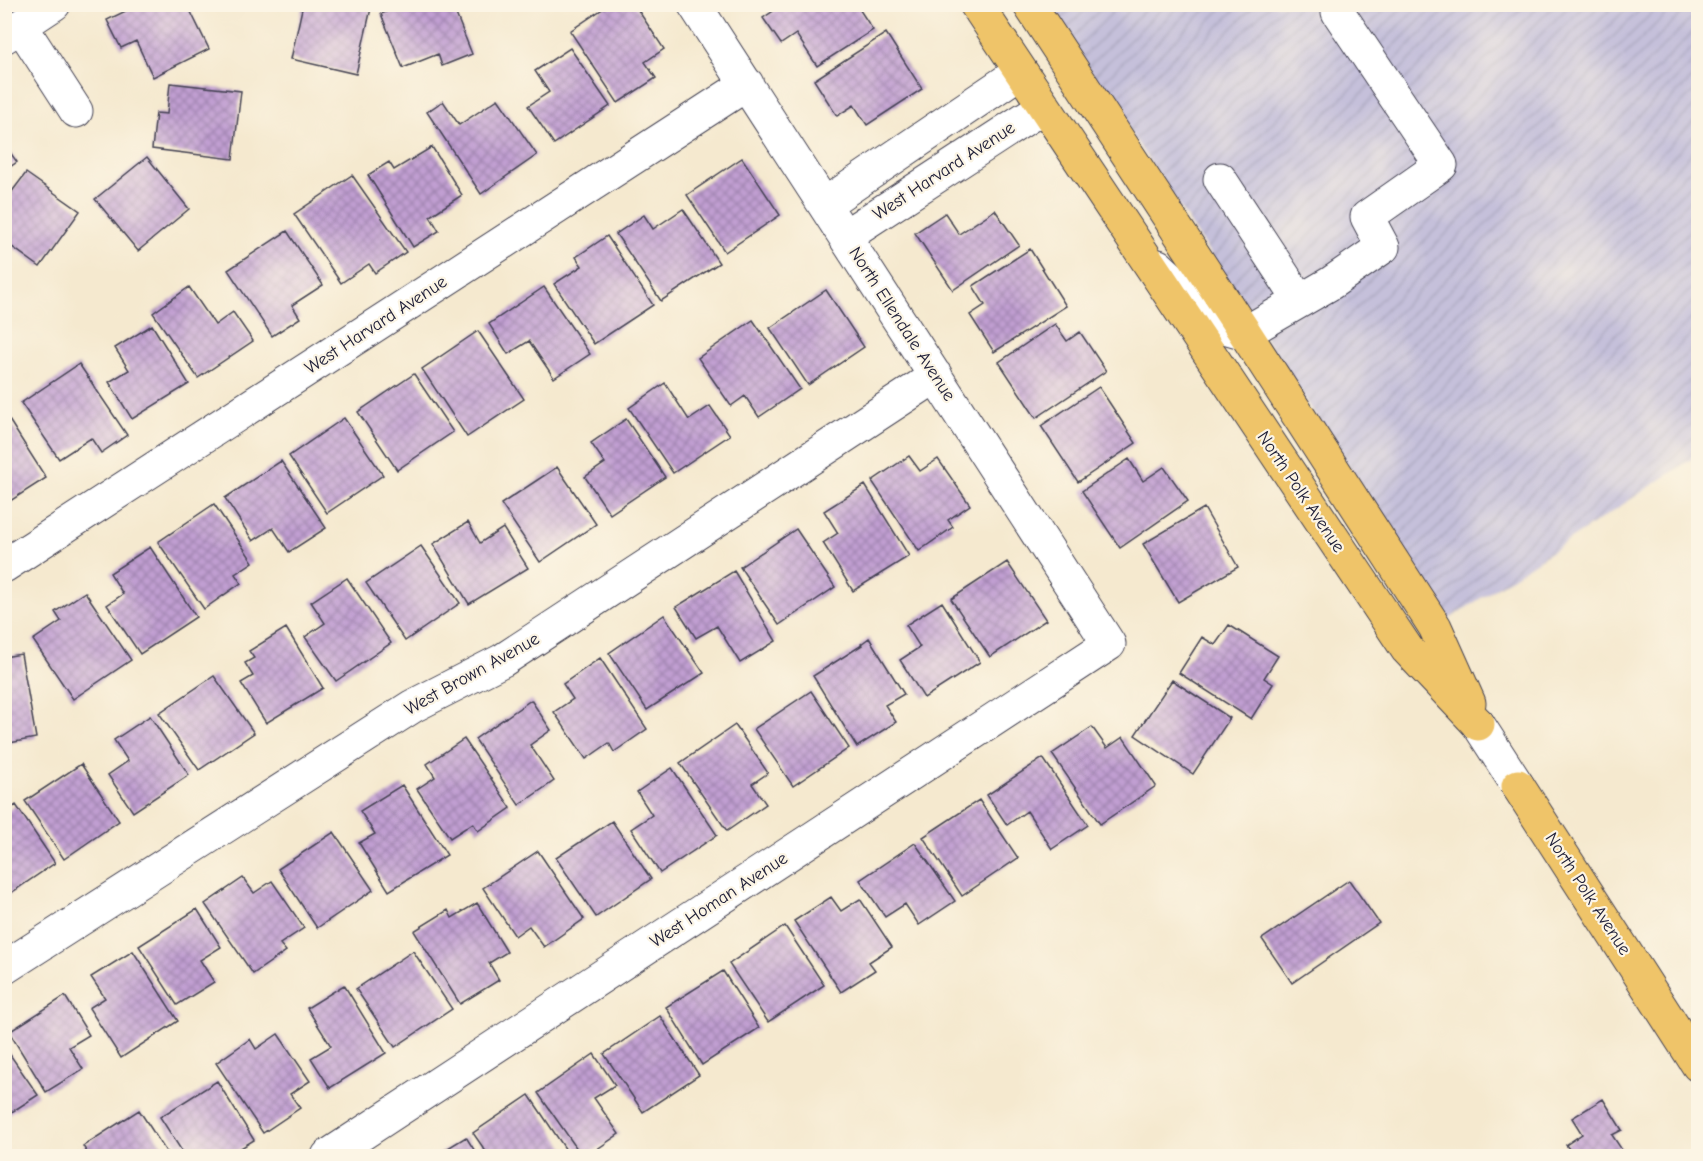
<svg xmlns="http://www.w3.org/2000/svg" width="1703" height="1161" font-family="'Comic Neue',sans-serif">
<defs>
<pattern id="industrial-furrows" width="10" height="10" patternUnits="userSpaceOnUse" patternTransform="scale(1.5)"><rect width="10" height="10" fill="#c5c0da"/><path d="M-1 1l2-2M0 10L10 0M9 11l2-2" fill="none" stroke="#a9a5bc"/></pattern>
<pattern id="building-cross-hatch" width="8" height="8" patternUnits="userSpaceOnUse" patternTransform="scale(1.5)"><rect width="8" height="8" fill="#c19fd2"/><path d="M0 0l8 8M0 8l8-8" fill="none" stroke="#9c81ac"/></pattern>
</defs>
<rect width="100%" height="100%" fill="#fcf5e5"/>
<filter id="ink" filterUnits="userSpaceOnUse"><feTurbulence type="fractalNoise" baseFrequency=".0167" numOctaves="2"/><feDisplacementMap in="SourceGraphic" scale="12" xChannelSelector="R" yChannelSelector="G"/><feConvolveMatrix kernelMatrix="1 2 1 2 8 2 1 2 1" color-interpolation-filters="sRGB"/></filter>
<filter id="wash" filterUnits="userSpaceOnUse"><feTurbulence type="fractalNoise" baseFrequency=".008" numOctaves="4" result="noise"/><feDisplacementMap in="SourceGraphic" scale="24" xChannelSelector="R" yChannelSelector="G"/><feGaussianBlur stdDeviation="1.35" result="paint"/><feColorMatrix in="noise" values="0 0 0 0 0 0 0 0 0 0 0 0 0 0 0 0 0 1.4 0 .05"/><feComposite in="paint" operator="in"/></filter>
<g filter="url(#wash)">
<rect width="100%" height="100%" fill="#f5e9cf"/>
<path fill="url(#industrial-furrows)" d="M1047,5H1698V455L1449,619Z"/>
<g id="blocks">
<path fill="url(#building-cross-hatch)" d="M140,4H187L209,49L153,77L136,41L121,48L107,20Z
M303,4L323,7L324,4H372L356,74L291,59Z
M404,4H452L472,54L442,66L438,54L403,68L381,14Z
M610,4H634L664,49L645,62L656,78L618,103L570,31Z
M784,4H856L873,30L817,66L796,34L781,44L763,18Z
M886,33L922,89L867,125L854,105L837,116L814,80Z
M570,48L610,106L554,144L528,106L549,92L535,71Z
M170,83L241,91L233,159L152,149L156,113L167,114Z
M498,99L537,155L481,194L427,112L443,101L459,125Z
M4,144L17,162L4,171Z
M432,147L462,195L430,216L439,231L413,247L368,175L389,162L394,170Z
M147,157L189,209L138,251L95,199Z
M742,158L780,215L725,252L687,195Z
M26,173L80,211L40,267L4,241V202Z
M352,175L406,252L375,273L369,264L341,283L294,214Z
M683,209L719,263L661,301L616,234L644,215L653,229Z
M995,210L1019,245L953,290L915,233L945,213L959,234Z
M287,231L323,285L292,305L300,318L272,336L228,270Z
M607,236L653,305L594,344L554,284L582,266L576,257Z
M1030,249L1066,306L994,352L970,315L985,305L973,286Z
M189,287L215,325L233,312L253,341L198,378L153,313Z
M544,287L590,354L554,378L529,341L508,354L489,324Z
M826,290L864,347L808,385L770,328Z
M753,320L800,389L759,417L745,396L731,406L698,358Z
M1055,324L1067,341L1080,332L1106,371L1036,418L999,362Z
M152,325L189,384L132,419L109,382L129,370L115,348Z
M478,331L524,399L467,437L422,369Z
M79,364L127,435L101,453L91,438L59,459L21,403Z
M414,374L453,432L397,470L358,412Z
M665,383L689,420L710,406L730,435L673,473L629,408Z
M1099,387L1136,443L1078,482L1041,426Z
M4,412L46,478L4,505Z
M344,418L383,475L327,513L289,456Z
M626,419L665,477L610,514L585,477L605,463L591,443Z
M909,456L920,471L938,459L970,505L948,520L953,527L919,551L872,481Z
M1129,459L1143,481L1164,467L1188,501L1120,548L1082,491Z
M281,461L326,528L289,552L273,528L253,541L225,498Z
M557,467L596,524L540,562L501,504Z
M865,485L909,556L853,591L823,543L838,533L824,511Z
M214,504L253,562L235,574L241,583L204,609L158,542Z
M1204,508L1238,567L1178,602L1143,544Z
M468,522L480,543L503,528L528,568L469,604L433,544Z
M796,529L835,587L779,625L740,567Z
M421,546L460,603L405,641L366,583Z
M150,547L196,617L140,654L107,605L123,594L110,573Z
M1007,562L1046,620L990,657L951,599Z
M734,571L776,641L740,663L717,626L696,638L676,607Z
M347,578L391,643L336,681L305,637L325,623L311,602Z
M85,592L131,660L73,699L33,640L61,621L55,612Z
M942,602L980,662L924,698L900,660L920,647L906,625Z
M664,615L704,673L647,710L609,653Z
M1229,625L1278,656L1264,678L1273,684L1251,719L1179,673L1202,637L1215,645Z
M286,628L323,688L266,723L241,683L253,676L245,663L254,658L249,651Z
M869,638L904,694L885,705L896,722L857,747L813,676L862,645L861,644Z
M21,654L36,738L4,744V657Z
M600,658L647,729L614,752L609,743L586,759L554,712L573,699L563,684Z
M214,676L254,733L199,770L159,713Z
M1172,680L1230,718L1193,774L1135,735Z
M811,691L849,748L793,786L754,729Z
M531,700L551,730L530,745L554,781L519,805L475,739Z
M150,716L189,775L133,812L108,775L128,761L114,740Z
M735,725L768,773L752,784L766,804L727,831L680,763Z
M1092,727L1107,748L1123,737L1156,786L1100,824L1052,754Z
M464,739L511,808L478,831L473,823L450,838L417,789L435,777L427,764Z
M1043,758L1088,825L1052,849L1027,811L1007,825L987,795Z
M81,764L119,821L64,859L25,801Z
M672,768L717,835L660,873L631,829L652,815L637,792Z
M402,785L447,855L389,891L359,843L375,834L360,811Z
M979,800L1018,858L962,896L923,837Z
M16,805L55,863L5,897V813Z
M612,821L651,879L596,917L556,858Z
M334,832L373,890L317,928L278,869Z
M915,843L955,901L919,925L905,904L885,917L860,880Z
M538,851L584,919L544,947L529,926L515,936L483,888Z
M243,878L254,893L272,881L304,928L280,944L286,951L253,974L205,904Z
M1349,880L1379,923L1292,983L1262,939Z
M831,897L841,911L860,899L892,947L869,962L875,970L841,992L794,921Z
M477,903L507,952L489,963L499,980L460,1004L414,931L448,910L452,918Z
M197,909L221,947L200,960L214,982L177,1005L139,946Z
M785,926L824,985L768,1022L729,964Z
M133,951L178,1021L121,1058L89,1008L105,998L91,977Z
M413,951L452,1009L395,1047L356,989Z
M723,971L759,1028L702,1065L666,1007Z
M344,985L386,1053L330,1088L311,1058L331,1046L307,1008Z
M65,996L89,1035L69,1047L83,1069L46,1092L9,1032Z
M660,1016L699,1075L643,1112L604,1054Z
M278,1034L310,1081L290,1094L300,1108L263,1133L216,1063L250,1039L256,1049Z
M4,1046L38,1095L4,1117Z
M594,1054L615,1085L594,1098L619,1134L587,1156H582L538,1093Z
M217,1081L254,1140L228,1156H185L160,1117Z
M529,1095L568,1153L563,1156H489L473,1133Z
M1603,1099L1622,1130L1612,1135L1626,1156H1574L1566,1145L1582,1134L1572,1118Z
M139,1110L169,1156H89L83,1146Z
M466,1137L478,1156H435Z"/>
</g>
</g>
<g filter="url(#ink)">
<use href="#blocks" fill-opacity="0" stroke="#424051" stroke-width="1.5"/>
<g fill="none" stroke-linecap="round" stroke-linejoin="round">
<g stroke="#424051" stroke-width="35">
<path id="minor" d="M21,26L76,111
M4,37L54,4
M1220,179L1300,301
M825,204L1020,72
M845,236L1043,107
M1158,266L1224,327L1245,333L1331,283L1383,247L1367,217L1441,165L1338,12
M4,566L747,84
M1478,724L1518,786
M4,968L413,706L503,660L936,376
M328,1156L1109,644L694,4"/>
</g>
<g stroke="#424051" stroke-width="35">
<path id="major" d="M976,4L1407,649L1478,724
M1029,4L1245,333L1435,627L1469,703
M1518,786L1698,1065"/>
</g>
<use href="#minor" stroke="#fff" stroke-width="33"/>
<use href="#major" stroke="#efc469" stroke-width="33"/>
</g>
</g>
<g text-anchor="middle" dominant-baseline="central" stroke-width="4.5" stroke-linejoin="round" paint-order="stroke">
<g font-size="18" fill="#22223b" stroke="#fcf5e5">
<text transform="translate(944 171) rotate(-33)">West Harvard Avenue</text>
<text transform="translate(902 324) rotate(57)">North Ellendale Avenue</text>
<text transform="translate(376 325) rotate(-33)">West Harvard Avenue</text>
<text transform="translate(1301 492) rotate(56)">North Polk Avenue</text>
<text transform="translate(472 674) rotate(-29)">West Brown Avenue</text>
<text transform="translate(1588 894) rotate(57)">North Polk Avenue</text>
<text transform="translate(719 900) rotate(-33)">West Homan Avenue</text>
</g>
</g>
<rect width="1703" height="1161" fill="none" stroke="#fcf5e5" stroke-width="24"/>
</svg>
